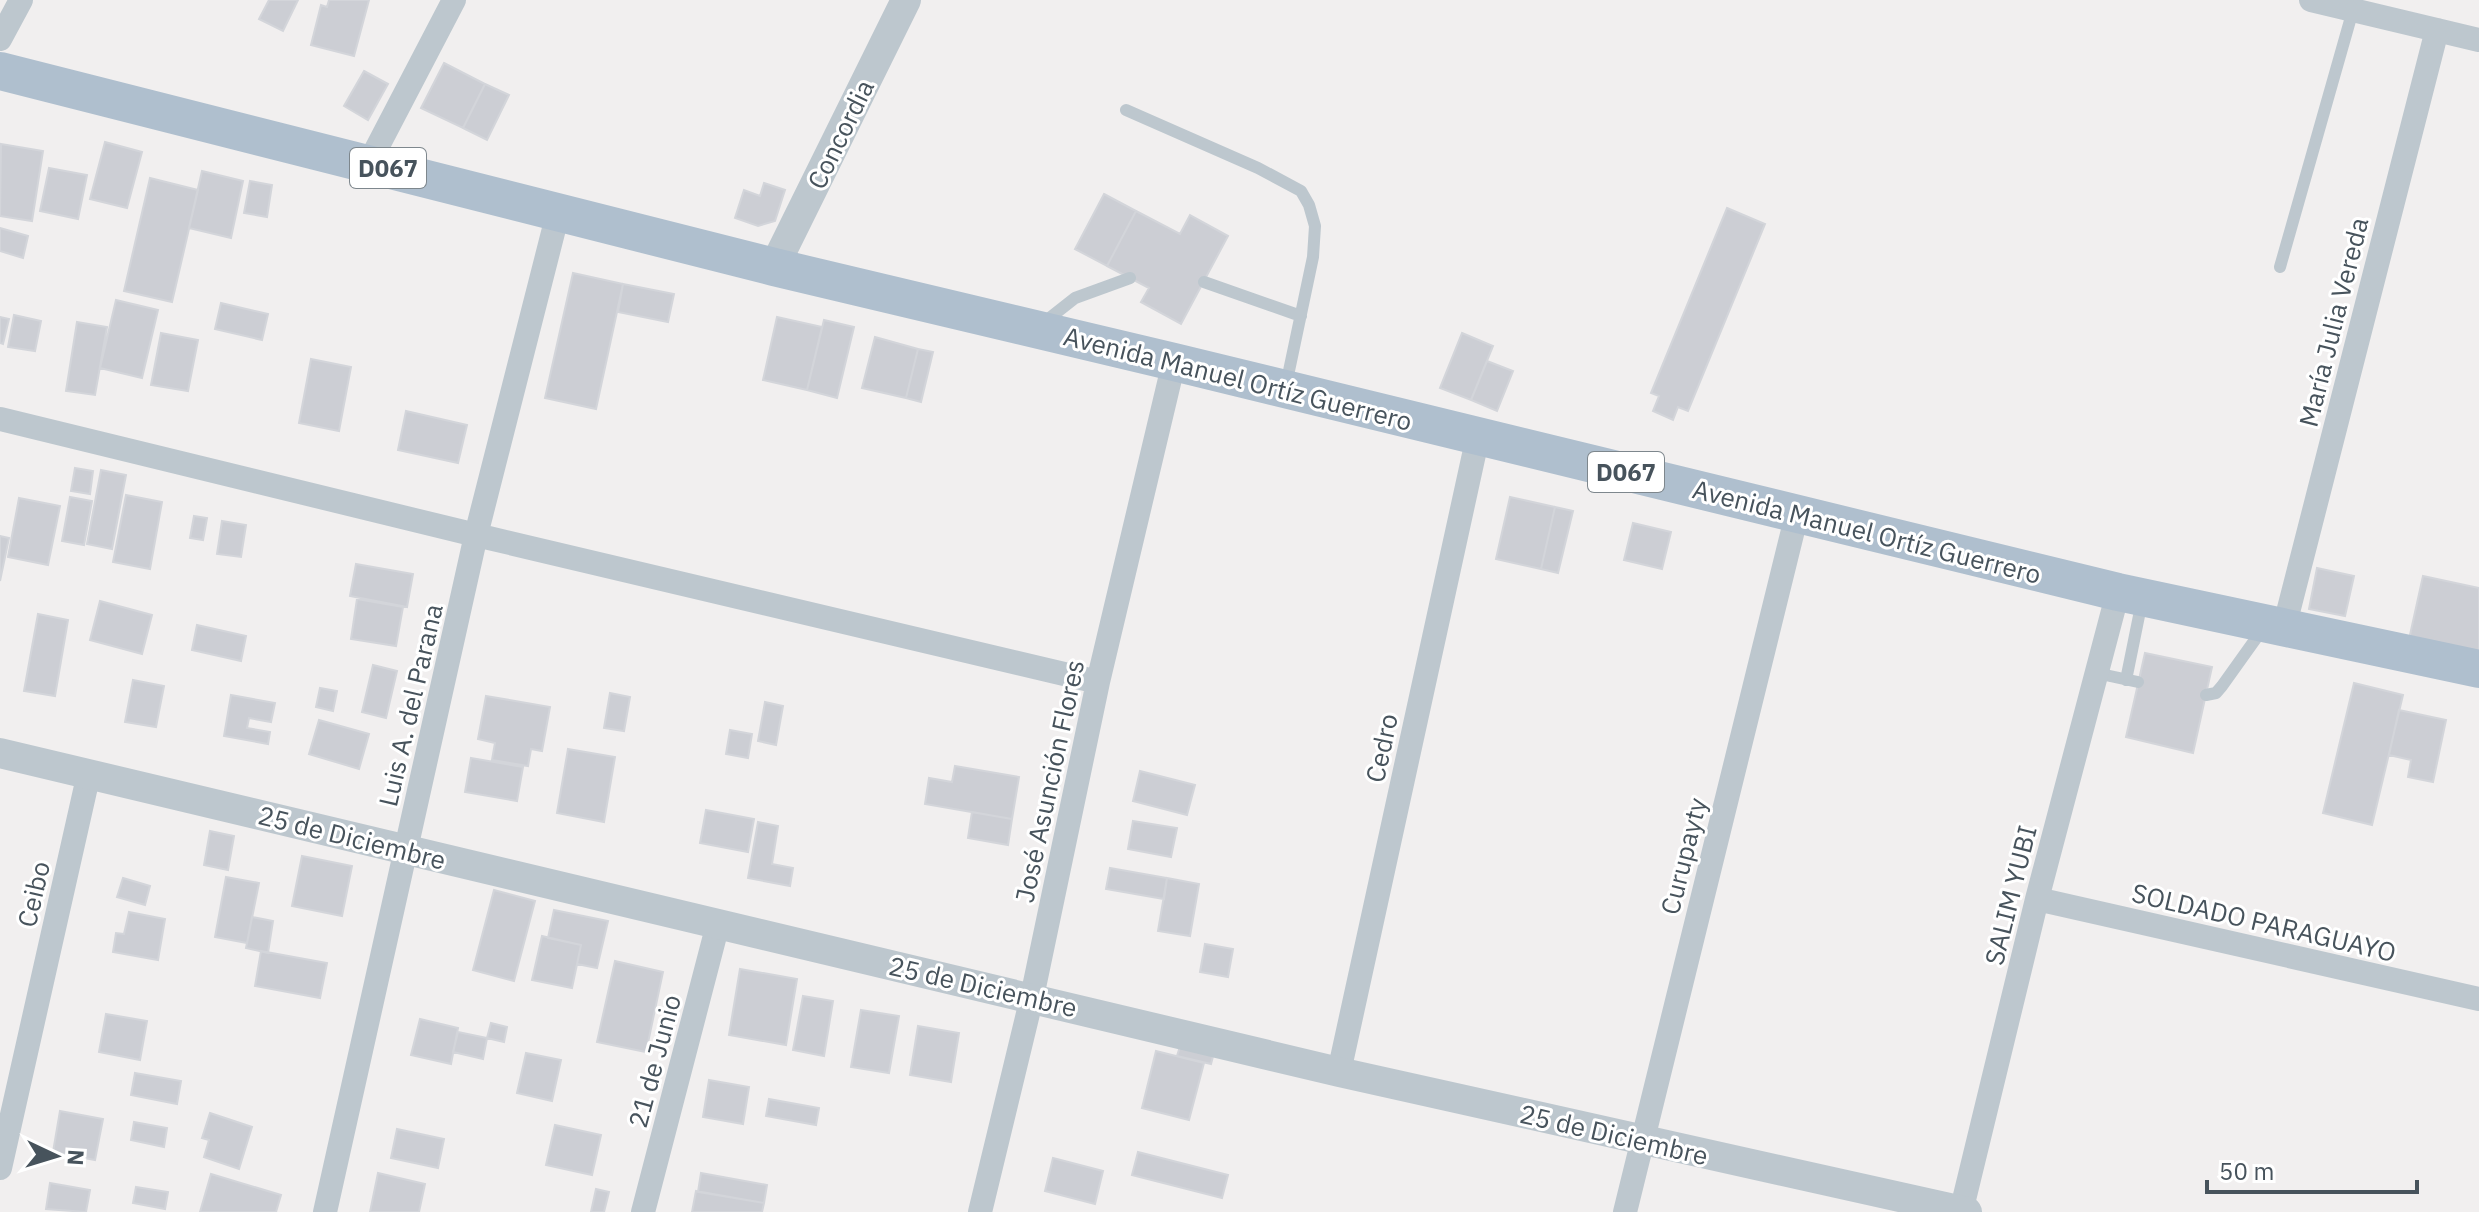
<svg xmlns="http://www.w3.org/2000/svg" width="2479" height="1212" font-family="'IBM Plex Sans',sans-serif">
<rect width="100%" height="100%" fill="#f1efef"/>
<path fill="#ccced4" stroke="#d3d5da" stroke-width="2" d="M269,0H298L283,31L259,19Z
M329,0H369L354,56L311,45L321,5L327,7Z
M444,63L485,84L463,128L421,108Z
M364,71L388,84L368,120L344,106Z
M485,84L509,95L487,140L463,128Z
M105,142L142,152L127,208L90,199Z
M1,144L43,151L32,221L0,216Z
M49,168L87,175L78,219L40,211Z
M202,171L243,181L231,238L189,228Z
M150,178L198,190L172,302L124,291Z
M250,181L272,185L267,217L244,213Z
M764,183L785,190L775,221L758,226L735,218L744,190L760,196Z
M1104,194L1136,211L1107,266L1075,249Z
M1727,208L1765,224L1688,411L1678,407L1673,420L1653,411L1659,396L1651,393Z
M1136,211L1180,234L1190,215L1228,236L1181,324L1141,302L1149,288L1107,266Z
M0,228L28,236L23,258L0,251Z
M573,273L623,284L596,409L545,398Z
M623,284L674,294L668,322L618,312Z
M116,300L158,310L142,378L100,368Z
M221,303L268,314L262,340L215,329Z
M14,315L41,321L35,351L8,347Z
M0,317L9,319L3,344L0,343Z
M777,317L822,327L807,390L763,380Z
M824,320L854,327L837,398L807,390Z
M77,322L107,327L95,395L66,391Z
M161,333L198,340L188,391L151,385Z
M1462,333L1493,346L1471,400L1440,388Z
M875,337L918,349L906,398L862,388Z
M918,349L933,352L921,402L906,398Z
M311,359L351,367L339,431L299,423Z
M1487,361L1513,371L1497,411L1471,400Z
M406,411L467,425L458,463L398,450Z
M75,468L93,471L90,494L71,491Z
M101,470L126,475L112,549L87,544Z
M126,495L162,502L150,569L113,562Z
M70,497L92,501L84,545L62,541Z
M1510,497L1555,507L1541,569L1496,559Z
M19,498L60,506L48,565L8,557Z
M1555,507L1573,511L1558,573L1541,569Z
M194,516L207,518L203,540L190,538Z
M222,521L246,525L241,557L217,554Z
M1633,523L1671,532L1662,569L1624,560Z
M0,536L9,538L0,581Z
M356,564L413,574L407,607L350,596Z
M2317,568L2354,576L2345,616L2309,609Z
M2423,576L2479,588V648L2476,659L2408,644Z
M357,599L403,607L396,646L351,639Z
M100,601L152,615L142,654L90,640Z
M38,614L68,620L55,696L24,691Z
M197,625L246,636L241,661L192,650Z
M2145,653L2212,667L2193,753L2126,737Z
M373,665L397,671L386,718L362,712Z
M133,680L164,686L156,727L125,722Z
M2354,683L2403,695L2372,825L2323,813Z
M320,688L337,691L333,711L316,707Z
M610,693L630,697L624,731L604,728Z
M231,695L275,703L271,722L249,718L247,728L270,732L268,744L224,736Z
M486,696L550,707L542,751L531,749L528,766L492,760L495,743L478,739Z
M765,702L783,706L776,745L758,741Z
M2399,710L2446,720L2433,782L2408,777L2411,760L2389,755Z
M319,720L369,734L359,769L309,754Z
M730,730L752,734L748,758L726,754Z
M568,749L615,757L604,822L557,813Z
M471,758L523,767L517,801L465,792Z
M955,766L1019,777L1012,819L925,804L929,778L952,782Z
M1140,771L1195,785L1187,815L1133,801Z
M706,810L754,819L748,852L700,843Z
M972,812L1012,819L1008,845L968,838Z
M1133,821L1177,828L1171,857L1128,849Z
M758,822L778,826L772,864L793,868L790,886L748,878Z
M210,831L234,836L228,870L204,865Z
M302,856L352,866L342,916L292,906Z
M1110,868L1167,878L1164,899L1106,889Z
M226,877L259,883L247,943L215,937Z
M123,878L150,886L145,905L117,897Z
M1167,878L1199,884L1190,936L1158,931Z
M494,890L535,901L514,981L473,970Z
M554,910L608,921L597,968L577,964L581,945L548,938Z
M129,912L165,919L158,960L113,952L116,933L124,934Z
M252,917L273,921L268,953L246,948Z
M542,936L581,945L572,988L532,980Z
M1205,944L1233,949L1228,977L1200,972Z
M261,951L327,963L320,998L255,986Z
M615,961L663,972L646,1052L597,1042Z
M740,969L797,979L786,1045L729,1035Z
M803,996L833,1001L824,1056L793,1050Z
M861,1010L899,1016L889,1073L851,1067Z
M106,1014L147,1021L140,1060L99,1052Z
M420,1019L458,1028L451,1064L411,1055Z
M491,1023L507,1027L504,1042L487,1038Z
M918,1026L959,1033L951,1082L910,1075Z
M458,1032L487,1038L483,1059L453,1052Z
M1182,1040L1215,1049L1211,1064L1177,1056Z
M1156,1051L1204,1063L1189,1120L1142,1108Z
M526,1053L561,1060L552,1101L517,1093Z
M135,1073L181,1081L177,1104L131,1095Z
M709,1080L749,1087L743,1124L703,1117Z
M769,1099L819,1108L816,1125L766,1116Z
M60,1111L103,1119L95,1160L53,1152Z
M210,1113L252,1127L239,1169L204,1157L209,1140L202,1138Z
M134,1122L167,1128L164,1147L131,1140Z
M555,1125L601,1135L592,1175L546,1165Z
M397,1129L444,1139L438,1168L391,1158Z
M1138,1152L1228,1175L1222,1198L1132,1175Z
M1053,1158L1103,1171L1095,1204L1045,1191Z
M378,1173L425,1184L419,1212H370Z
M701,1173L767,1185L764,1203L698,1192Z
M211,1174L281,1195L276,1212H200Z
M50,1183L90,1190L86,1212L46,1209Z
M136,1187L168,1192L165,1209L133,1203Z
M596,1189L609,1192L604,1212H591Z
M696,1191L764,1203L762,1212H692Z"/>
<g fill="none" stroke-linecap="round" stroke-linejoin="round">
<path stroke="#bdc7ce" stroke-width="12" d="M1126,110L1258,168L1301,191L1309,205L1315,226L1313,257L1286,385
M2280,267L2353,10
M1204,282L1301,316
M1042,324L1075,298L1130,278
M2096,673L2138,682
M2126,680L2142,601
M2206,695L2216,693L2222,686L2262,630"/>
<path stroke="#bdc7ce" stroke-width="24" d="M2311,0L2479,40
M0,39L21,0
M369,163L454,0
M0,419L476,535L1098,682
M2284,628L2437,30
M2037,899L2479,999
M1339,1072L1478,436
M0,1168L89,773
M325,1212L476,535L558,213
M643,1212L718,924
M980,1212L1032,997L1098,682L1174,362
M1625,1212L1797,514
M1961,1212L2037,899L2118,592"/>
<path stroke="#bdc7ce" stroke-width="30" d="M774,267L906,0
M0,753L1339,1072L1967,1212"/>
<path stroke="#afbfce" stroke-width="38" d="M0,71L774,267L1174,362L2118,592L2479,669"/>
</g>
<g text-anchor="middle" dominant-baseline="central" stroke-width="6" stroke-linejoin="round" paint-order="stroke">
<g fill="#fff" stroke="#7e878d" stroke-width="2">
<rect x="350" y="148" width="76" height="40" rx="6"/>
<rect x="1588" y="452" width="76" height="40" rx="6"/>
</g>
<g font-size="24" font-weight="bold" fill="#47535c">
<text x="388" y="168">D067</text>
<text x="1626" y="472">D067</text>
</g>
<g font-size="26" fill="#47535c" stroke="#fff">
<text transform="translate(840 134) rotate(-64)">Concordia</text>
<text transform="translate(2333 322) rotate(-76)">María Julia Vereda</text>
<text transform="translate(1238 378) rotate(14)">Avenida Manuel Ortíz Guerrero</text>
<text transform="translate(1867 531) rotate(14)">Avenida Manuel Ortíz Guerrero</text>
<text transform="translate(410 705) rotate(-77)">Luis A. del Parana</text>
<text transform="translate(1381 748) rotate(-78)">Cedro</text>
<text transform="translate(1049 781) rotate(-78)">José Asunción Flores</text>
<text transform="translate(352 837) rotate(14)">25 de Diciembre</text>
<text transform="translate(1683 856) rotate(-76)">Curupayty</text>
<text transform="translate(33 894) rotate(-77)">Ceibo</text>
<text transform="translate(2010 895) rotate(-76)">SALIM YUBI</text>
<text transform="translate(2264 922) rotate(13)">SOLDADO PARAGUAYO</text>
<text transform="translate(983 986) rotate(13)">25 de Diciembre</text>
<text transform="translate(654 1061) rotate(-75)">21 de Junio</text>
<text transform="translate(1614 1134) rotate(13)">25 de Diciembre</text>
</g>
</g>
<g transform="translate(56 1156) rotate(94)" stroke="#ffffff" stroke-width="6" paint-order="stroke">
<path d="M0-6L14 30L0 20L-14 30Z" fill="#47535c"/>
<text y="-12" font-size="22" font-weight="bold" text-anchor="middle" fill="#47535c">N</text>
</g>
<path d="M2207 1180v12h210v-12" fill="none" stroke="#47535c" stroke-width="4"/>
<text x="2219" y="1180" font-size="24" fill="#47535c" stroke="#ffffff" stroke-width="6" paint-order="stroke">50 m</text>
</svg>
